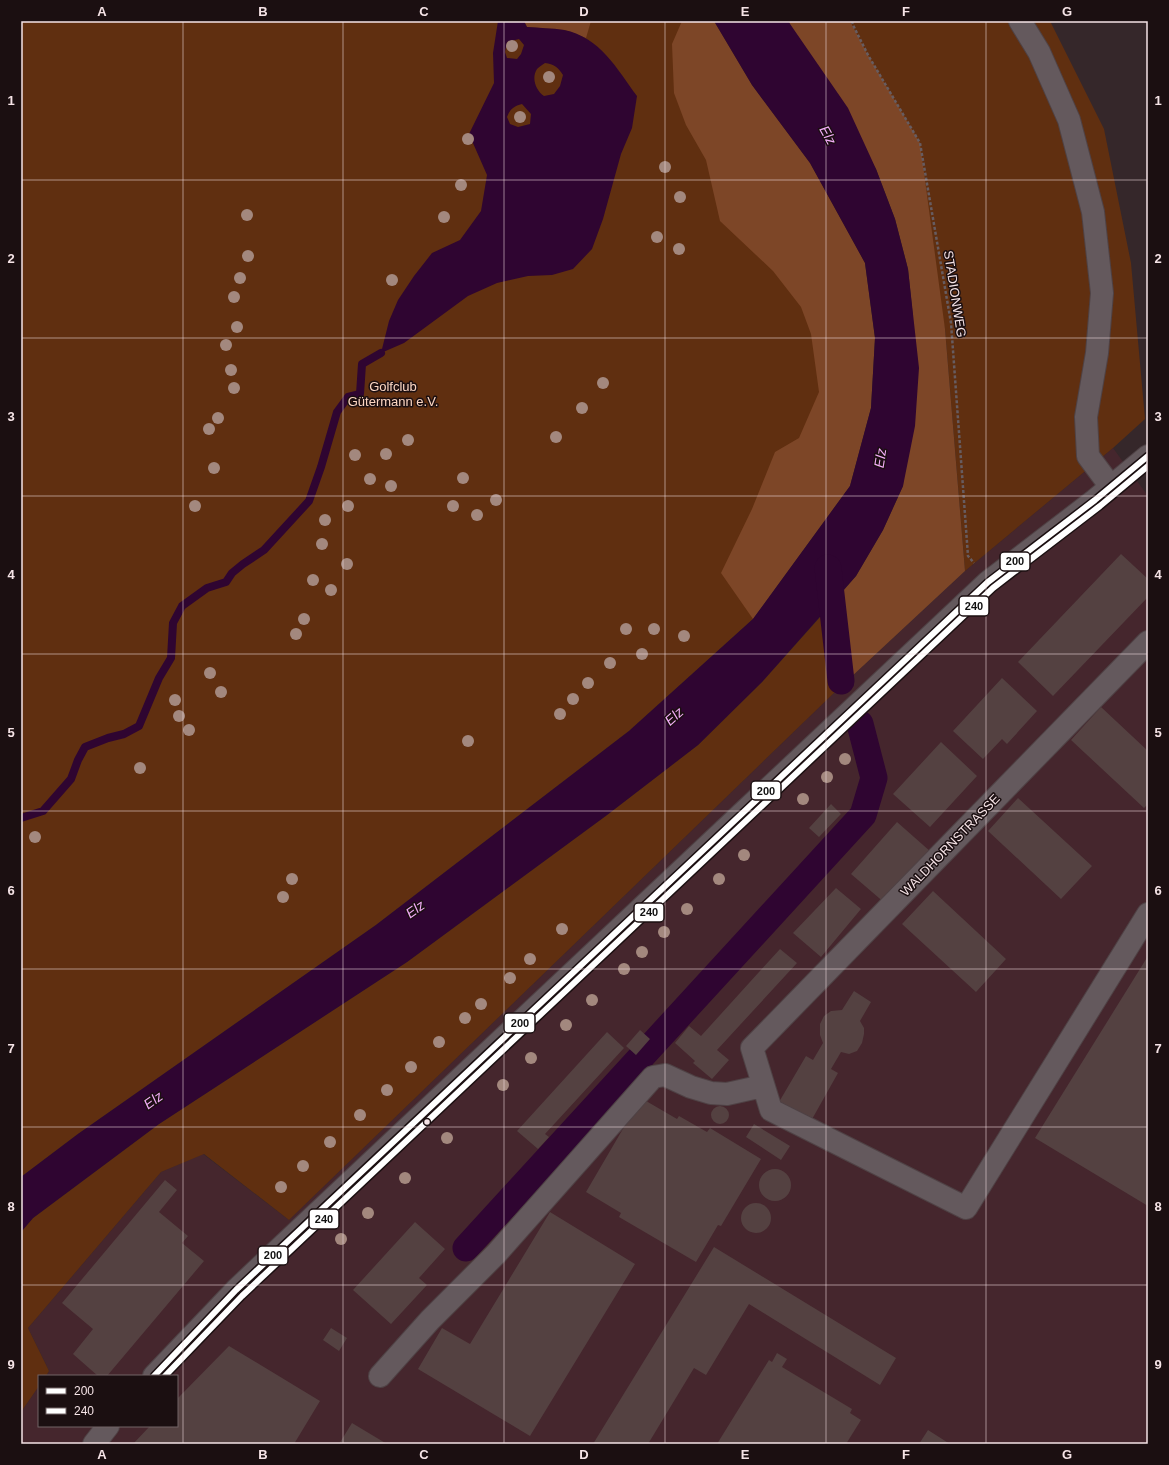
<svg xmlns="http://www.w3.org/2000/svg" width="1169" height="1465" font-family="Arial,sans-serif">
<rect width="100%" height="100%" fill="#35272a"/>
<path fill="#45262d" d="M1113,448L1148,496V1444H21V1412L39,1386V1426H177V1376H46L49,1371L28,1328L161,1172L203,1154L289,1220L835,692L965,571Z"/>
<path fill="#602f10" d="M21,21H714L752,85L810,163L865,263L753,619L629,731L376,925L78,1134L21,1177Z
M850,21H1050L1104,129L1131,263L1145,419L1113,448L965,571L945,329L868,55Z
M830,606L835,692L289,1220L204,1154L161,1172L28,1328L49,1371L46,1376H39V1386L21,1412V1232L33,1218L159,1124L407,962L607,815L698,745L762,682Z"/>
<path fill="#7d4627" d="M524,21H591L586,38L565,30L527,27Z
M682,21H714L752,85L810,163L865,263L875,338L871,408L850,486L753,619L721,573L752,509L775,452L799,438L819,392L811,334L801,307L773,271L720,221L706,160L686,125L674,93L672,44Z
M788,21H850L868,55L920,143L945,329L965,571L835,692L830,606L856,576L883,530L903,486L913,317L908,269L895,219L876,169Z"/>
<path fill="#2f0531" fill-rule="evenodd" d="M498,21H524L527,27C539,28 552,28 564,30C600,37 617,69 637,96L632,128L621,154L603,219L592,249L573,269L552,275L528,276L497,283L468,296L404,343L381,353L389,321L398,300L414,276L432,253L460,240L481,211L487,175L469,134L494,83L493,53ZM519,39L524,45L521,54L517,59L507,58L505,52L507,42ZM545,63C554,64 558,67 563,75L560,86L554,94L544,96C536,91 531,78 537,69C539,67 542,65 545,63ZM522,104L531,114L530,124L518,127L510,124L507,117C510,109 514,106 522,104Z
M714,21H788L848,108L876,169L895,219L908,269L919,368L915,426L903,486L883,530L856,576L762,682L698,745L607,815L407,962L159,1124L33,1218L21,1232V1177L78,1134L376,925L629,731L753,619L850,486L871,408L875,338L865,263L810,163L752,85Z"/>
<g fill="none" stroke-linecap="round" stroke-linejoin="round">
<path stroke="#2f0531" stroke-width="8" d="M21,818L43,811L71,779L78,760L85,747L108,738L124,734L139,726L159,678L171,658L173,623L182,606L207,588L226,582L232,573L243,564L264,550L309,501L321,467L337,412L348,397L360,394L362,364L381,353"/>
<path stroke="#2f0531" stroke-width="27" d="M828,568L841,681
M466,1248L863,815L874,778L860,724"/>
</g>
<path fill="#544141" d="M1121,554L1148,579V597L1053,696L1018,662Z
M1002,678L1037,711L1007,744L1002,739L983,759L953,731Z
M1101,707L1148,751V804L1144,808L1071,740Z
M941,742L977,776L930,827L893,794Z
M1018,798L1092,866L1061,899L988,831Z
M831,804L841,814L819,837L809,828Z
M897,822L931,852L886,904L851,874Z
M836,888L861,909L821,957L793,933Z
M933,891L1006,959L976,992L902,924Z
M780,949L797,963L717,1050L729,1060L712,1079L693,1063L695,1061L675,1043L689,1026L701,1036Z
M1148,956V1206L1035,1138Z
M854,991L871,1002L860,1021L864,1028V1034L862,1043L857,1051L849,1054L841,1052L831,1069L838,1073L811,1121L779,1102L806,1056L813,1060L823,1043L820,1035V1024L824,1016L831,1011L842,1010Z
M640,1030L650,1039L636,1055L626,1046Z
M607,1032L624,1048L545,1134L549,1137L538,1149L517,1131Z
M641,1098L677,1119L679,1116L707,1132L710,1128L761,1159L721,1226L718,1225L696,1262L619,1217L621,1213L586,1192Z
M711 1115a9 9 0 1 1 18 0a9 9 0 1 1-18 0Z
M754,1124L790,1146L781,1160L746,1137Z
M759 1185a16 16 0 1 1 32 0a16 16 0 1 1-32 0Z
M165,1180L177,1190L159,1212L188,1236L182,1243L204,1261L107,1376H98L73,1354L93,1329L62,1303Z
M741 1218a15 15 0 1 1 30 0a15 15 0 1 1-30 0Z
M550,1212L635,1264L530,1436L418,1369L442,1328L470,1344Z
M415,1222L445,1249L419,1278L427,1285L391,1324L353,1290Z
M714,1247L896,1358L880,1385L749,1304L706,1375L694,1368L648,1444H593Z
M331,1328L347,1338L339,1351L323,1340Z
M229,1346L320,1401L294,1444H133L150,1426H177V1399Z
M777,1353L787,1359L782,1367L852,1409L850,1413L861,1420L846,1444H717L769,1360L772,1362Z
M352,1423L387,1444H339Z
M928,1430L950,1444H919Z"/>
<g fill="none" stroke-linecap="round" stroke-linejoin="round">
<g stroke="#4f4245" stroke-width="24">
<path id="minor" d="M1020,21L1039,52L1069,120L1093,212L1102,293L1097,353L1086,417L1088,456L1111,487
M1148,642L752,1048L771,1110L966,1208L1148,914
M154,1376L236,1290L275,1253L988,582L1095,500L1148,456
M380,1376L430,1320L496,1254L653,1077L665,1075L691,1087L711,1093L727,1094L763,1086
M94,1444L108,1426"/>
</g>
<path stroke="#675c60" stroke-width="2.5" stroke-dasharray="3 2" stroke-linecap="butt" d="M852,21L853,25L868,55L920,143L951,323L968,556L974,563"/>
<use href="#minor" stroke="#64595d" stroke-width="22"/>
<g stroke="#1b0f11" stroke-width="9">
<path id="bus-1" d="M154,1376L236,1290L988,582L1095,500L1148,456"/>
</g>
<g stroke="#1b0f11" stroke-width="9">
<path id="bus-2" d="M165,1376L242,1296L993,588L1100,506L1148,466"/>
</g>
<use href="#bus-1" stroke="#fff" stroke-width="6"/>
<use href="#bus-2" stroke="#fff" stroke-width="6"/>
</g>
<g fill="#a3887e">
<circle cx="512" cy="46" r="6"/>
<circle cx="549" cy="77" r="6"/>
<circle cx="520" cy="117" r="6"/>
<circle cx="468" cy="139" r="6"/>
<circle cx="665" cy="167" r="6"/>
<circle cx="461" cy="185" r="6"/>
<circle cx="680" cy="197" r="6"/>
<circle cx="247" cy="215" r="6"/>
<circle cx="444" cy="217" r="6"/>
<circle cx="657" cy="237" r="6"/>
<circle cx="679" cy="249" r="6"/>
<circle cx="248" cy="256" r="6"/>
<circle cx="240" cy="278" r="6"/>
<circle cx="392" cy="280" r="6"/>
<circle cx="234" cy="297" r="6"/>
<circle cx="237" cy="327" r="6"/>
<circle cx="226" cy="345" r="6"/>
<circle cx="231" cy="370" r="6"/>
<circle cx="603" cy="383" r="6"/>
<circle cx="234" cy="388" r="6"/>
<circle cx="582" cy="408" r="6"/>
<circle cx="218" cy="418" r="6"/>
<circle cx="209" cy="429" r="6"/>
<circle cx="556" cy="437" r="6"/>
<circle cx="408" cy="440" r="6"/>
<circle cx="386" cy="454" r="6"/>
<circle cx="355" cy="455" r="6"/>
<circle cx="214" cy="468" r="6"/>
<circle cx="463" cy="478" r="6"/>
<circle cx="370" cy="479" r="6"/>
<circle cx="391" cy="486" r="6"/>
<circle cx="496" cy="500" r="6"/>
<circle cx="195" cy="506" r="6"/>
<circle cx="348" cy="506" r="6"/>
<circle cx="453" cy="506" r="6"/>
<circle cx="477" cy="515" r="6"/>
<circle cx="325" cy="520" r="6"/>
<circle cx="322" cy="544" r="6"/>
<circle cx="347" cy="564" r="6"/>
<circle cx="313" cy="580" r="6"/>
<circle cx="331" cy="590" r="6"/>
<circle cx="304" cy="619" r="6"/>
<circle cx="626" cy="629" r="6"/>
<circle cx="654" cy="629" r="6"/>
<circle cx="296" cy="634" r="6"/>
<circle cx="684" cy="636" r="6"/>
<circle cx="642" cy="654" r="6"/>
<circle cx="610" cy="663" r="6"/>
<circle cx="210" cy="673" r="6"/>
<circle cx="588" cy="683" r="6"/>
<circle cx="221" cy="692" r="6"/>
<circle cx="573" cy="699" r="6"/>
<circle cx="175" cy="700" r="6"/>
<circle cx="560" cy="714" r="6"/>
<circle cx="179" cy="716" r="6"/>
<circle cx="189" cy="730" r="6"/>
<circle cx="468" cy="741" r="6"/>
<circle cx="845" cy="759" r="6"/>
<circle cx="140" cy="768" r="6"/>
<circle cx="827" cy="777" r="6"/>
<circle cx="803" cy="799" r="6"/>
<circle cx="35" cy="837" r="6"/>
<circle cx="744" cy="855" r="6"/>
<circle cx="292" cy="879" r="6"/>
<circle cx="719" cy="879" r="6"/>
<circle cx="283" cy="897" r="6"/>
<circle cx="687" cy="909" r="6"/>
<circle cx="562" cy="929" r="6"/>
<circle cx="664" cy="932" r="6"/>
<circle cx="642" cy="952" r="6"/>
<circle cx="530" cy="959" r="6"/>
<circle cx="624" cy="969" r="6"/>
<circle cx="510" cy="978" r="6"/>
<circle cx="592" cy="1000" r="6"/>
<circle cx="481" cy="1004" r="6"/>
<circle cx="465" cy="1018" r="6"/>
<circle cx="566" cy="1025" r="6"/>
<circle cx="439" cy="1042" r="6"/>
<circle cx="531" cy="1058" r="6"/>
<circle cx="411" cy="1067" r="6"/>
<circle cx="503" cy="1085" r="6"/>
<circle cx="387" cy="1090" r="6"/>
<circle cx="360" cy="1115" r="6"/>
<circle cx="447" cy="1138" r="6"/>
<circle cx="330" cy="1142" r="6"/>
<circle cx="303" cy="1166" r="6"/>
<circle cx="405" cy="1178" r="6"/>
<circle cx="281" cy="1187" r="6"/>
<circle cx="368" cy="1213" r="6"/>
<circle cx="341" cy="1239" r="6"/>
</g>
<path fill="none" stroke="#f5e3e6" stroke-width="1" stroke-opacity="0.55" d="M183,21V1444M343,21V1444M504,21V1444M665,21V1444M826,21V1444M986,21V1444M21,180H1148M21,338H1148M21,496H1148M21,654H1148M21,811H1148M21,969H1148M21,1127H1148M21,1285H1148"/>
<circle fill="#f5e3e6" stroke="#1b0f11" stroke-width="1.5" cx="427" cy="1122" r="3.5"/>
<g text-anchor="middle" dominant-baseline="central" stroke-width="3" stroke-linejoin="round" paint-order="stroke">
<g font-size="13" fill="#f5e3e6" stroke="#1b0f11">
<text transform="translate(955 294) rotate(81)">STADIONWEG</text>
<text transform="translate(950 845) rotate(-46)">WALDHORNSTRASSE</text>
</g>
<g font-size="13" fill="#fdd7c3" stroke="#1b0f11">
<text x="393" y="386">Golfclub<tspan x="393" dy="15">Gütermann e.V.</tspan></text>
</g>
<g font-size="14" font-style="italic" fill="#f4aef9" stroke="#1b0f11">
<text transform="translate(828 135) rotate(61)">Elz</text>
<text transform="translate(880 458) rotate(-81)">Elz</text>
<text transform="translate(674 716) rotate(-42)">Elz</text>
<text transform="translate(415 909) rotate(-35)">Elz</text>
<text transform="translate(153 1100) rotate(-36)">Elz</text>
</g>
</g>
<g stroke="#1b0f11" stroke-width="1.5">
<rect x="1000" y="552" width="30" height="19" rx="4" fill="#fff"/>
<rect x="959" y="596" width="30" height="20" rx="4" fill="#fff"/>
<rect x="751" y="781" width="30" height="19" rx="4" fill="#fff"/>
<rect x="634" y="903" width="30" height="19" rx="4" fill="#fff"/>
<rect x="504" y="1013" width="31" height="20" rx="4" fill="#fff"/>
<rect x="309" y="1209" width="30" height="20" rx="4" fill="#fff"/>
<rect x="258" y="1246" width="30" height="19" rx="4" fill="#fff"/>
</g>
<g font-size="11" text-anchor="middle" font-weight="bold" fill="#111">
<text x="1015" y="565">200</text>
<text x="974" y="610">240</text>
<text x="766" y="795">200</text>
<text x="649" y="916">240</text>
<text x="520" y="1027">200</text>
<text x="324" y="1223">240</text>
<text x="273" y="1259">200</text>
</g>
<rect width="1169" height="1465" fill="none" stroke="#1b0f11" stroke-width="44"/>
<rect x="38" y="1375" width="140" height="52" fill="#1b0f11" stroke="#726466"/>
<rect x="46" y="1388" width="20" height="6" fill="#ffffff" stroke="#726466"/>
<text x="74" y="1395" font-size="12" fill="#f5e3e6">200</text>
<rect x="46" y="1408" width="20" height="6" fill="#ffffff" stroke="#726466"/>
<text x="74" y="1415" font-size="12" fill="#f5e3e6">240</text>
<rect x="22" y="22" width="1125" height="1421" fill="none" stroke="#f5e3e6" stroke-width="1.5"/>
<g font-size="13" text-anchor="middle" font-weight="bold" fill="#f5e3e6">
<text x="102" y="16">A</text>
<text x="263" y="16">B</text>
<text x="424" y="16">C</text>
<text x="584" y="16">D</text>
<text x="745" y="16">E</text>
<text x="906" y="16">F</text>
<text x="1067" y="16">G</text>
<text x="11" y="105">1</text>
<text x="1158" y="105">1</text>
<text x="11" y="263">2</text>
<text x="1158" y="263">2</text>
<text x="11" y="421">3</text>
<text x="1158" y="421">3</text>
<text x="11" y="579">4</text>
<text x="1158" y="579">4</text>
<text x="11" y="737">5</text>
<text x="1158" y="737">5</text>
<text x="11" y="895">6</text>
<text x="1158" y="895">6</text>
<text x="11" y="1053">7</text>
<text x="1158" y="1053">7</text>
<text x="11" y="1211">8</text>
<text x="1158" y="1211">8</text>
<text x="11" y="1369">9</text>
<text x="1158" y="1369">9</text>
<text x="102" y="1459">A</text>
<text x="263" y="1459">B</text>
<text x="424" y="1459">C</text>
<text x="584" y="1459">D</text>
<text x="745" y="1459">E</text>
<text x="906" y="1459">F</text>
<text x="1067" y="1459">G</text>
</g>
</svg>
